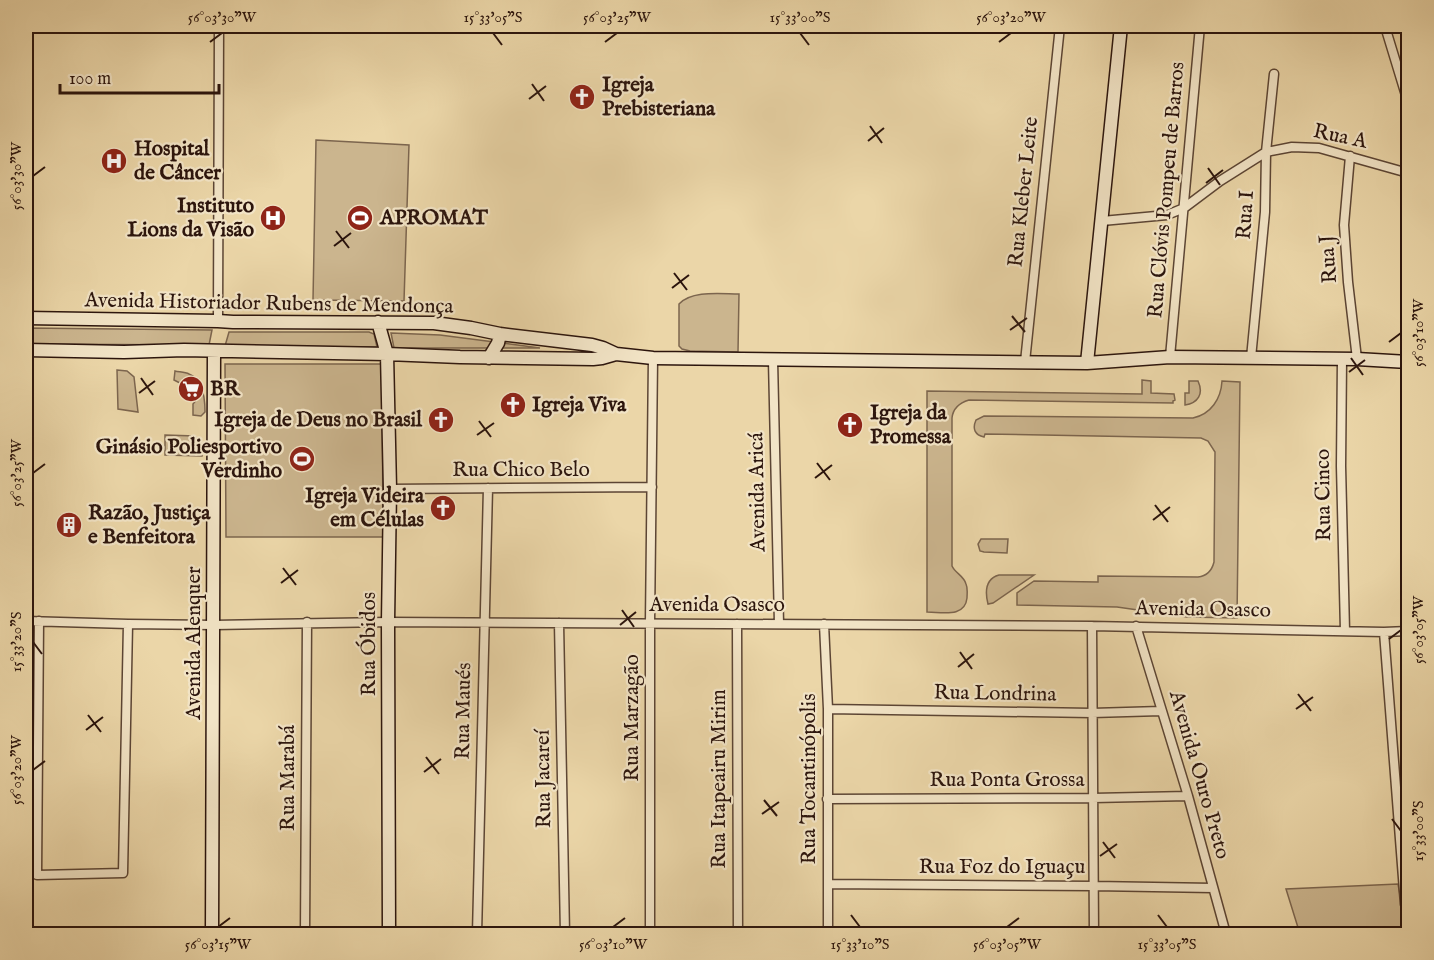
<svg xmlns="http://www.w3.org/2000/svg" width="1434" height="960" font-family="'IM FELL English',serif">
<rect width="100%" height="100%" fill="#ebd6a8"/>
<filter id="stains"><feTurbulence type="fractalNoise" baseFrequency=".00333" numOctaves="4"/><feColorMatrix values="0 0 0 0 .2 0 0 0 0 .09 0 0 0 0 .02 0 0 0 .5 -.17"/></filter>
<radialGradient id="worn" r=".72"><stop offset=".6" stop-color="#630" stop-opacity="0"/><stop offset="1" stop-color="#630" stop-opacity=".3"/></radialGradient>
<path fill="#cbb58e" stroke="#7c654e" stroke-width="1.5" d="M316,140L409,145L404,301L313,300Z
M739,294L738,352L690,351L682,349L679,346V304C692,290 721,294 739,294Z
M26,328L212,330L209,345L26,344Z
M229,332H369L374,334L377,347L225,346Z
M391,333L440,335L540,348H394Z
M225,364H382L383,537H226Z
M117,370L127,371L134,377L138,412L118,409Z
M175,371C179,372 185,372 189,374C203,379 205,400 205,412L201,416L193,415V404L201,394L188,377L180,383L174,380Z
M1142,380L1151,381V393L1174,394L1175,400L1173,401V403L969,400C959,403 953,408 952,418V566C955,573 964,576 966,584C968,588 967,594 967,598C965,618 942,612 927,612V391L1142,394Z
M1189,381H1198C1204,394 1198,403 1185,405V393H1189Z
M1222,381L1240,382L1237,618L1187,617L1117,607L1017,605V593L1034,581L1098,582V576L1198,577C1207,576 1212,570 1214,562L1215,452L1208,441L1201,438L985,434L984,437C975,435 972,429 976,420L984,416L1193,418C1211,414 1221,399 1222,381Z
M165,435L195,436L203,445L202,456L165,455Z
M981,539H1008L1007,553L984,552L980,551L978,544Z
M999,575H1034L993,603L988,604C985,592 985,579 999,575Z
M1398,884L1407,934H1300L1286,889Z"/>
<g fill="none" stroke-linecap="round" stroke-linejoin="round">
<g stroke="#5c4534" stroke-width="11">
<path id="street" d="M1387,26V33L1408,102
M1350,156L1344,225L1348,282L1357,359
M1102,221L1167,215L1184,208L1220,181L1266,152L1292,147L1319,148L1408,173
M218,321L219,26
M1170,357L1200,26
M1251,358L1265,212L1266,152L1274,74
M1342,359L1341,466L1345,631
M773,360L779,624
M1025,362L1060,26
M390,489L652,487
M26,621L128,624L214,625L388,622L1092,626L1384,632L1408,631
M39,621L37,875L123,873L128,624
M559,623L565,934
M737,624L738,934
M824,624L828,709V934
M1092,626L1094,934
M1136,626L1188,796L1226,934
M1384,632L1405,904L1408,913
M828,709L1092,713L1161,711
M827,799L1093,798L1188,796
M828,884L1094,886L1213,888
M305,934L307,622
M477,934L488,488
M650,934V623L653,358"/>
</g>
<g stroke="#2c150d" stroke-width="15">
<path id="secondary" d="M26,318L218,321L233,322L434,323L471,328L500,334L592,345L603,348L616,354L653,358L1087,363L1170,357L1357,359L1408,362
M378,322L387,354L390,489L388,622L389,934
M26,350L124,352L184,350L387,354L460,357L593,359L602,358L616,354
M489,358L498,343L500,334
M1087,363L1121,26
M212,934L214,351"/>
</g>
<use href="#street" stroke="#f2e4c6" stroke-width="8"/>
<use href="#secondary" stroke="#f2e4c6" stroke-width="12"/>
</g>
<path fill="none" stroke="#2c150d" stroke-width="2" d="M493,33L502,45M800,33L809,45M210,42L222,33M605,42L617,33M999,42L1011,33M532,84L544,101M529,99L546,86M870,126L882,143M868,141L884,128M1208,168L1220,185M33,176L45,167M1206,183L1223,170M336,231L349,248M334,246L351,233M674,273L687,290M672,288L689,275M1012,316L1025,332M1010,330L1027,318M1389,342L1401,333M1351,358L1363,375M1349,372L1365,360M141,378L153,395M139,393L155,381M479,421L491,437M477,435L494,423M817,463L830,480M33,473L45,464M815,478L832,465M1155,505L1168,522M1153,520L1170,507M283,568L296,585M281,583L298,570M622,610L634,627M620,625L636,612M1389,639L1401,630M33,642L42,654M960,652L972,669M958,667L974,654M1298,694L1311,711M1296,709L1313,697M88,715L101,732M86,730L103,717M426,757L439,774M33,770L45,761M424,772L441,759M764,800L777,816M762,814L779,802M1392,819L1401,831M1103,842L1115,858M1100,856L1117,844M851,915L860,927M1158,915L1167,927M218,927L230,918M613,927L625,918M1007,927L1019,918"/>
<defs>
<g id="church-disc" transform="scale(1.35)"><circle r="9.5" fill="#8f2418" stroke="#f2e4c6"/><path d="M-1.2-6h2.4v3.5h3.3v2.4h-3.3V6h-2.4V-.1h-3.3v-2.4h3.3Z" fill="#fff"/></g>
<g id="hospital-disc" transform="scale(1.35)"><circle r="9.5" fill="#8f2418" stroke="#f2e4c6"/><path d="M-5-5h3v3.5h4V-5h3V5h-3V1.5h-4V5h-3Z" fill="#fff"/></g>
<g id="stadium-disc" transform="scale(1.35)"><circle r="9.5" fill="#8f2418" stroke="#f2e4c6"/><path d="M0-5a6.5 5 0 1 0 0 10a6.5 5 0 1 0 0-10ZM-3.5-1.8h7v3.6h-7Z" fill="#fff"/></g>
<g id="supermarket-disc" transform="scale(1.35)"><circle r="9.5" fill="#8f2418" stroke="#f2e4c6"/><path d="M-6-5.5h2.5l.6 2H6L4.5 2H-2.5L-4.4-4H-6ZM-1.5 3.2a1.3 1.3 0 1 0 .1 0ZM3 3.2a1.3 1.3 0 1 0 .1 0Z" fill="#fff"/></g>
<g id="building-disc" transform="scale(1.35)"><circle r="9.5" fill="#8f2418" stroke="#f2e4c6"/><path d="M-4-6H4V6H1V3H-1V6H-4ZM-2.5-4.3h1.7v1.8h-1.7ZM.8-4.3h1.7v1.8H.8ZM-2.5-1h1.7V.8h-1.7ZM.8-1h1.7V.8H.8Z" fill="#fff"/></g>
</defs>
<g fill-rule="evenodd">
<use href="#church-disc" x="582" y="97"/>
<use href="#hospital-disc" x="114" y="161"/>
<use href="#hospital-disc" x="273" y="218"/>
<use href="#stadium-disc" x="360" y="218"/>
<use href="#supermarket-disc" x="191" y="389"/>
<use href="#church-disc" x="513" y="405"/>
<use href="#church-disc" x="441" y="420"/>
<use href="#church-disc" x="850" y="425"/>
<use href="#stadium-disc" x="302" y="459"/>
<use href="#church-disc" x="443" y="508"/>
<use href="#building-disc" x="69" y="525"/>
</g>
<g text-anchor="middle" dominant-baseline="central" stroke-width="4.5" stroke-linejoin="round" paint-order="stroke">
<g font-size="21" font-weight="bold" fill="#2c150d" stroke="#f2e4c6" text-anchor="start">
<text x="602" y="85">Igreja<tspan x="602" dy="24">Prebisteriana</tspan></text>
<text x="134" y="149">Hospital<tspan x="134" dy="24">de Câncer</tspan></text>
<text x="254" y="206" text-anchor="end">Instituto<tspan x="254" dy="24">Lions da Visão</tspan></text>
<text x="380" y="218">APROMAT</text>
<text x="210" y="389">BR</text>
<text x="532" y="405">Igreja Viva</text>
<text x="870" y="413">Igreja da<tspan x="870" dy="24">Promessa</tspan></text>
<text x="422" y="420" text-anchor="end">Igreja de Deus no Brasil</text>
<text x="282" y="447" text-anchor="end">Ginásio Poliesportivo<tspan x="282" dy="24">Verdinho</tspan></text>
<text x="424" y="496" text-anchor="end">Igreja Videira<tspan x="424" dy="24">em Células</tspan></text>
<text x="88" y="513">Razão, Justiça<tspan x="88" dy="24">e Benfeitora</tspan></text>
</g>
<g font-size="21" fill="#2c150d" stroke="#f2e4c6">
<text transform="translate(1340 137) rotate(12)">Rua A</text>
<text transform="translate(1167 190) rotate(-85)">Rua Clóvis Pompeu de Barros</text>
<text transform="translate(1024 192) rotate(-84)">Rua Kleber Leite</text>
<text transform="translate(1246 215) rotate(-86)">Rua I</text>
<text transform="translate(1329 259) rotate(-94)">Rua J</text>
<text transform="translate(269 304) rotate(1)">Avenida Historiador Rubens de Mendonça</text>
<text x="521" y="470">Rua Chico Belo</text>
<text transform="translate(758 492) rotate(-91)">Avenida Aricá</text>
<text transform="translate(1324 495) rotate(-91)">Rua Cinco</text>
<text x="717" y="605">Avenida Osasco</text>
<text transform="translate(1203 610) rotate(1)">Avenida Osasco</text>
<text transform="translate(194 643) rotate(-90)">Avenida Alenquer</text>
<text transform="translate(369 644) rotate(-90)">Rua Óbidos</text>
<text transform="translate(995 694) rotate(1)">Rua Londrina</text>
<text transform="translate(464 711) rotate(-89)">Rua Maués</text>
<text transform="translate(632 718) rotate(-90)">Rua Marzagão</text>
<text transform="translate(1199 775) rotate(74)">Avenida Ouro Preto</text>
<text transform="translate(288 778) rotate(-90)">Rua Marabá</text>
<text transform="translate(544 779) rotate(-91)">Rua Jacareí</text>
<text transform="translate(719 779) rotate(-90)">Rua Itapeairu Mirim</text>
<text transform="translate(809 779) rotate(-90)">Rua Tocantinópolis</text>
<text x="1007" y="780">Rua Ponta Grossa</text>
<text x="1002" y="867">Rua Foz do Iguaçu</text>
</g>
</g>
<rect width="1434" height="960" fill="none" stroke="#ebd6a8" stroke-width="66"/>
<path d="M60 84v9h159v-9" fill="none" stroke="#2c150d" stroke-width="3"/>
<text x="69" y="84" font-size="18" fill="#2c150d" stroke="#f2e4c6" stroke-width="4.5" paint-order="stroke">100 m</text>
<rect x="33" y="33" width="1368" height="894" fill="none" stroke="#2c150d" stroke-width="2"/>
<g font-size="15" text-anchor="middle" fill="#2c150d">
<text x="222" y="22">56°03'30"W</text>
<text x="493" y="22">15°33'05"S</text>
<text x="617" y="22">56°03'25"W</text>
<text x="800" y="22">15°33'00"S</text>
<text x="1011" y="22">56°03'20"W</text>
<text transform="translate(16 176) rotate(-90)" y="5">56°03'30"W</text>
<text transform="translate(1418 333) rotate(-90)" y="5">56°03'10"W</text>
<text transform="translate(16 473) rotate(-90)" y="5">56°03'25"W</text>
<text transform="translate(1418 630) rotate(-90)" y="5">56°03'05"W</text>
<text transform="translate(16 642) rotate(-90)" y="5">15°33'20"S</text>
<text transform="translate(16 770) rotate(-90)" y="5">56°03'20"W</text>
<text transform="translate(1418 831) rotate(-90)" y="5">15°33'00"S</text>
<text x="218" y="949">56°03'15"W</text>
<text x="613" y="949">56°03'10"W</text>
<text x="860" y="949">15°33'10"S</text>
<text x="1007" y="949">56°03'05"W</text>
<text x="1167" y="949">15°33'05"S</text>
</g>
<rect width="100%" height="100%" filter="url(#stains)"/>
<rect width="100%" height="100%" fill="url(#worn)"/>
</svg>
